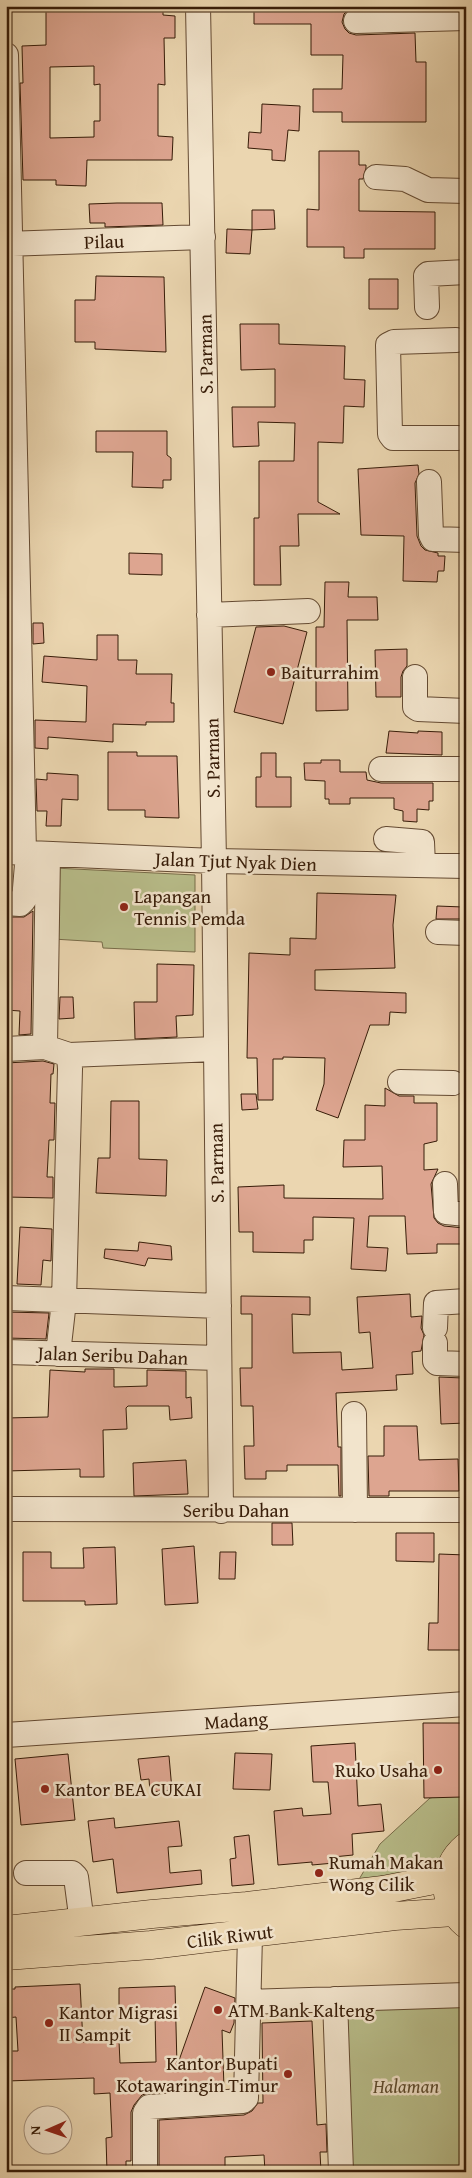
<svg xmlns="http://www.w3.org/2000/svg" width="472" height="2178" font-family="'Gentium Book Plus',serif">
<rect width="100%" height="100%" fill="#ebd6b0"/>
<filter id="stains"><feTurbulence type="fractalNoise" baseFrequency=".004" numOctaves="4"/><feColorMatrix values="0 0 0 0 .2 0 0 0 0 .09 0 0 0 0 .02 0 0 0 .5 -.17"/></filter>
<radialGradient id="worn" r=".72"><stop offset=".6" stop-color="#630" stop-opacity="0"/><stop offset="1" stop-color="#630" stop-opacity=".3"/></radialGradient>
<path fill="#b8bd8a" stroke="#786c49" d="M54,868L195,875V952L103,948L102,942L53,939Z
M466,1790V1844L445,1869L358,1881L380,1844L430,1798Z
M461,1999L466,2172H351L346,2002Z"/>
<path fill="#dda590" stroke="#371c08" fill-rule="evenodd" d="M46,6H163V15L175,16V38H164L165,85L158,84V136L173,137L172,160H87L86,186L56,185V180H23L20,83H23L22,46L46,45ZM94,66V85L100,84V121H94V137L50,138V67Z
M254,6H392L349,9L344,14L342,22L345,29L349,33L356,35L415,33L416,62H426V122H342V112H313V89H342L343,55H311V24H254Z
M262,104L300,106L299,131L288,130L285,161L272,160V150L248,148L249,132L261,133Z
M319,151H359V165H366V168L363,179H359V211L435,212V249H364V258H344V247H307V209L319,210Z
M117,203H162L163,225L105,227V223H90L89,204Z
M252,210H274L275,229L252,230Z
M227,229L252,230L250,254L226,253Z
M96,276L164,277L166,352L95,349V342H75V300H95Z
M369,279H398V309H369Z
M240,324H279V344L345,346L344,379L365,380L364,407L344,406L343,443L318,442V502L340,514H298L299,546H280L281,585H254V518H259V461H294L295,423L258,422L259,446L233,447L232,407H275V369L241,370Z
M96,431H167V455L171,458V480H163V488L132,487L133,452H96Z
M418,465L419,474L415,483L417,536L421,546L425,550L438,553V556H445L444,571H438L437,582L403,581L404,536L361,535L358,469Z
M129,553L162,554V575L129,574Z
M325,582H349L348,597H377L378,620H347L348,710L316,711V627H324Z
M33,623H43L44,643L33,644Z
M284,626L307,632L283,724L234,712L256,627Z
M97,635H118V660H137L136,674H172L171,703H174V722H146V725L113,724V742L48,737V749L35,748V720L86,722L87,686L42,682L44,656L97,660Z
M407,649V666L403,671L401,677V697H376L375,650Z
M389,731L418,733V731L442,732V755L386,753Z
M108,752H137V756H177L179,818L145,817V810H108Z
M261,753H276V777H291V807H256V777H261Z
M321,760H340V772H366L367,780L381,783H433V801H429V810L417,809V822L403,821V811L394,809V798H350V804H329V799H325V781L305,780L304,763H321Z
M47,773L78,775V800L62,799L61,826H46L47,811H37L36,779L47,780Z
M317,893L396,895L393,925L395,968L315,970V990L406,993V1013L390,1012L389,1025H370L338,1118L316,1110L324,1084L325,1058L283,1057V1059H273V1100H258L257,1058H247L249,953L290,955V938L316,939Z
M437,906L463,907L462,919H436Z
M33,911L31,1034L19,1035L20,1011L6,1010V917H24Z
M157,964L194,965L193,1015L176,1016L177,1037L135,1039L134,1002H157Z
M60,997H73L74,1018L59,1019Z
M43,1061L54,1064L53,1074H51L50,1103H55L54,1140H49L47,1177H53V1198L6,1197V1063Z
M385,1088L399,1096H414V1103H437V1141L424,1144V1170L438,1169L431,1184L434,1218L438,1223L444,1226L464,1228L465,1244H437V1253L407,1254L405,1216H369L367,1247L388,1248L386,1271L351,1269L354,1218L313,1217V1240H304V1253L253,1252V1232H239L238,1187L284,1185V1198L383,1199L382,1166L343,1167L344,1140H365V1105L385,1106Z
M241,1094H256L258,1109L242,1110Z
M111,1101H139V1159L167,1160L166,1196L96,1193L98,1158H110Z
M20,1227L52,1229L51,1261L43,1260L41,1285L17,1284Z
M139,1242L171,1246L172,1260L148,1258L145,1266L104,1258L105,1249L138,1251Z
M410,1294L411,1317L422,1316L421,1328L424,1335L421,1351L412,1352L413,1374L396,1375L397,1390L336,1393L338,1447H341V1496H339L338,1465H287V1471H266V1479H245L244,1446H254L253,1406H241L240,1368H252V1314H241V1296L310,1297V1315L292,1314L293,1353L341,1352L342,1370L373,1368L370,1332L359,1333L357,1297Z
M6,1312L49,1313L46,1339L6,1338Z
M85,1369H114V1387L147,1386V1370L186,1371V1398L191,1397L192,1418L170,1420L169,1406H128L126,1408L127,1429L103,1430L104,1477H80V1469L6,1471V1418L48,1417L50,1370L85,1372Z
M439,1377L463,1378L466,1423L441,1424Z
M384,1426H417L419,1460L458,1459L459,1491H389V1496H369L368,1456H384Z
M186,1460L188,1494L134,1496L133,1463Z
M272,1523H292L293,1545H272Z
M396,1533H434V1562L396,1561Z
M194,1546L198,1603L165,1605L162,1549Z
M115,1547L117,1604L85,1605V1601H23V1552H51V1568H84L83,1548Z
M220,1552H236L235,1579H219Z
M439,1554L466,1555V1650H428L429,1623H438Z
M423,1723H461L462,1797L424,1798Z
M355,1743L358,1806L381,1804L384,1831L352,1834L353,1855L333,1857L334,1863L312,1865V1862L278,1865L274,1811L302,1808L303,1816L331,1814L328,1782H313L311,1746Z
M235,1753L272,1754L270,1790L233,1789Z
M68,1754L75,1820L21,1825L15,1759Z
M169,1756L172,1790L150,1792L149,1779L141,1780L138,1759Z
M114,1818L115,1828L179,1821L182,1846L168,1847L170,1873L201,1870L202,1884L117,1893L113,1859L93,1862L88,1821Z
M249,1835L254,1884L232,1886L230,1859L236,1858L234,1837Z
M80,1984L83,2042L119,2041L120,2063L156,2062L155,2014L119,2016V1988L175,1986L177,2066L205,1987L235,1998L234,2023L230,2033L222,2030L224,2088L148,2093L142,2095L134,2105L131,2112V2161H126V2172H107L106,2138L112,2137L110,2093L94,2094V2078L7,2081L6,2051H18L16,2017L6,2018V1989H15V1987Z
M312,2021L317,2125L326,2124L327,2152H320L321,2172H265L264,2155L225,2157V2172H159V2120L244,2115L252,2111L258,2103H263L262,2023Z"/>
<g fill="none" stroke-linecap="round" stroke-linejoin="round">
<g stroke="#644a32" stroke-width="26">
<path id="minor" d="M198,6L214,861L221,1511
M356,21L466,18
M6,55L24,852
M376,177L405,179L428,190L466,191
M6,244L203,237
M427,307L426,276L428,274L466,272
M456,340L394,342L388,345L390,434L393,438H458
M429,482L431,535L433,539L466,540
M209,615L308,611
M415,677V707L418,709L466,711
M381,769H466
M386,839L422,842L423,865
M6,852L214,861L466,866
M48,854L45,1047L69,1055L70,1069L64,1301L58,1354
M6,903L20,904L24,900L28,853
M438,932L466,933
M6,1049L45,1047
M69,1055L215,1049
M400,1082L453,1083
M445,1184L446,1212L466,1214
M6,1298L219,1306
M435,1328L436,1303L466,1301
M435,1343V1361L437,1363L466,1364
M6,1352L219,1358
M354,1414L355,1510
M6,1509L466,1510
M6,1735L466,1704
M26,1873H72L76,1877L82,1923
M335,1999L341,2172
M249,2002L466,1995
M145,2172V2113L149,2107L243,2101L246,2098L250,1935L248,1916"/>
</g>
<g stroke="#371c08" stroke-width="29">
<path id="major" d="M6,1930L152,1914L247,1906L383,1890L429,1881L448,1874
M6,1956L151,1945L395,1916L454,1912"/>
</g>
<g stroke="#371c08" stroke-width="29">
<path id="highway" d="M466,1847C441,1868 441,1903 466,1924"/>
</g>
<use href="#minor" stroke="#f2e4cc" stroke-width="24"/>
<use href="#major" stroke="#ebd6b0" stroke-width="28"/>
<use href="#highway" stroke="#ebd6b0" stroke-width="28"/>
</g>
<g fill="#8f2418" stroke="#f2e4cc" stroke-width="2">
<circle cx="271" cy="672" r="5"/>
<circle cx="124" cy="907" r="5"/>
<circle cx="438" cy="1770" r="5"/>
<circle cx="45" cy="1789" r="5"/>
<circle cx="319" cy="1873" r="5"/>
<circle cx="218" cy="2010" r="5"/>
<circle cx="49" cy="2023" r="5"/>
<circle cx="288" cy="2074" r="5"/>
</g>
<g text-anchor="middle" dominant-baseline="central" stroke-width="5" stroke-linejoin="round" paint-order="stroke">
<g font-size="19" fill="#371c08" stroke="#f2e4cc">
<text transform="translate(104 241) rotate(-2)">Pilau</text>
<text transform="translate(205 354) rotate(-91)">S. Parman</text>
<text transform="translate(212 758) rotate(-91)">S. Parman</text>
<text transform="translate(236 861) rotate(2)">Jalan Tjut Nyak Dien</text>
<text transform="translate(216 1163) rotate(-91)">S. Parman</text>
<text transform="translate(113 1355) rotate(2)">Jalan Seribu Dahan</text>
<text x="236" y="1510">Seribu Dahan</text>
<text transform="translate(236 1720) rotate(-4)">Madang</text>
<text transform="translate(230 1936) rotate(-7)">Cilik Riwut</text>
</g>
<g font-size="19" fill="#371c08" stroke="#f2e4cc" text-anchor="start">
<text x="281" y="672">Baiturrahim</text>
<text x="134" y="896">Lapangan<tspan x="134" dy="22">Tennis Pemda</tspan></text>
<text x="428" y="1770" text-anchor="end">Ruko Usaha</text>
<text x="55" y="1789">Kantor BEA CUKAI</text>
<text x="329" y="1862">Rumah Makan<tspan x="329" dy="22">Wong Cilik</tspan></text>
<text x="228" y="2010">ATM Bank Kalteng</text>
<text x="59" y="2012">Kantor Migrasi<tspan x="59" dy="22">II Sampit</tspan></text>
<text x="278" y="2063" text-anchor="end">Kantor Bupati<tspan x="278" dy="22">Kotawaringin Timur</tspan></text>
</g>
<g font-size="19" font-style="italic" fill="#5e4c2f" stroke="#f2e4cc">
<text x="406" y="2086">Halaman</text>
</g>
</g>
<rect width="472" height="2178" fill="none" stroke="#ebd6b0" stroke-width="25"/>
<rect x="8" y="8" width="457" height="2163" fill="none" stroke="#371c08" stroke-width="2.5"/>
<rect x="12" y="12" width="447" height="2153" fill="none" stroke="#371c08"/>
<g transform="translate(48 2130) rotate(268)"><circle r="24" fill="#f2e4cc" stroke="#a7947e"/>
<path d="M0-4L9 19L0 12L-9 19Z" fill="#8f2418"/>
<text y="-8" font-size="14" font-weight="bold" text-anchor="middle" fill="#371c08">N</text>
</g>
<rect width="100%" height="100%" filter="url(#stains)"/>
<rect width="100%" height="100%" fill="url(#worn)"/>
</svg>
